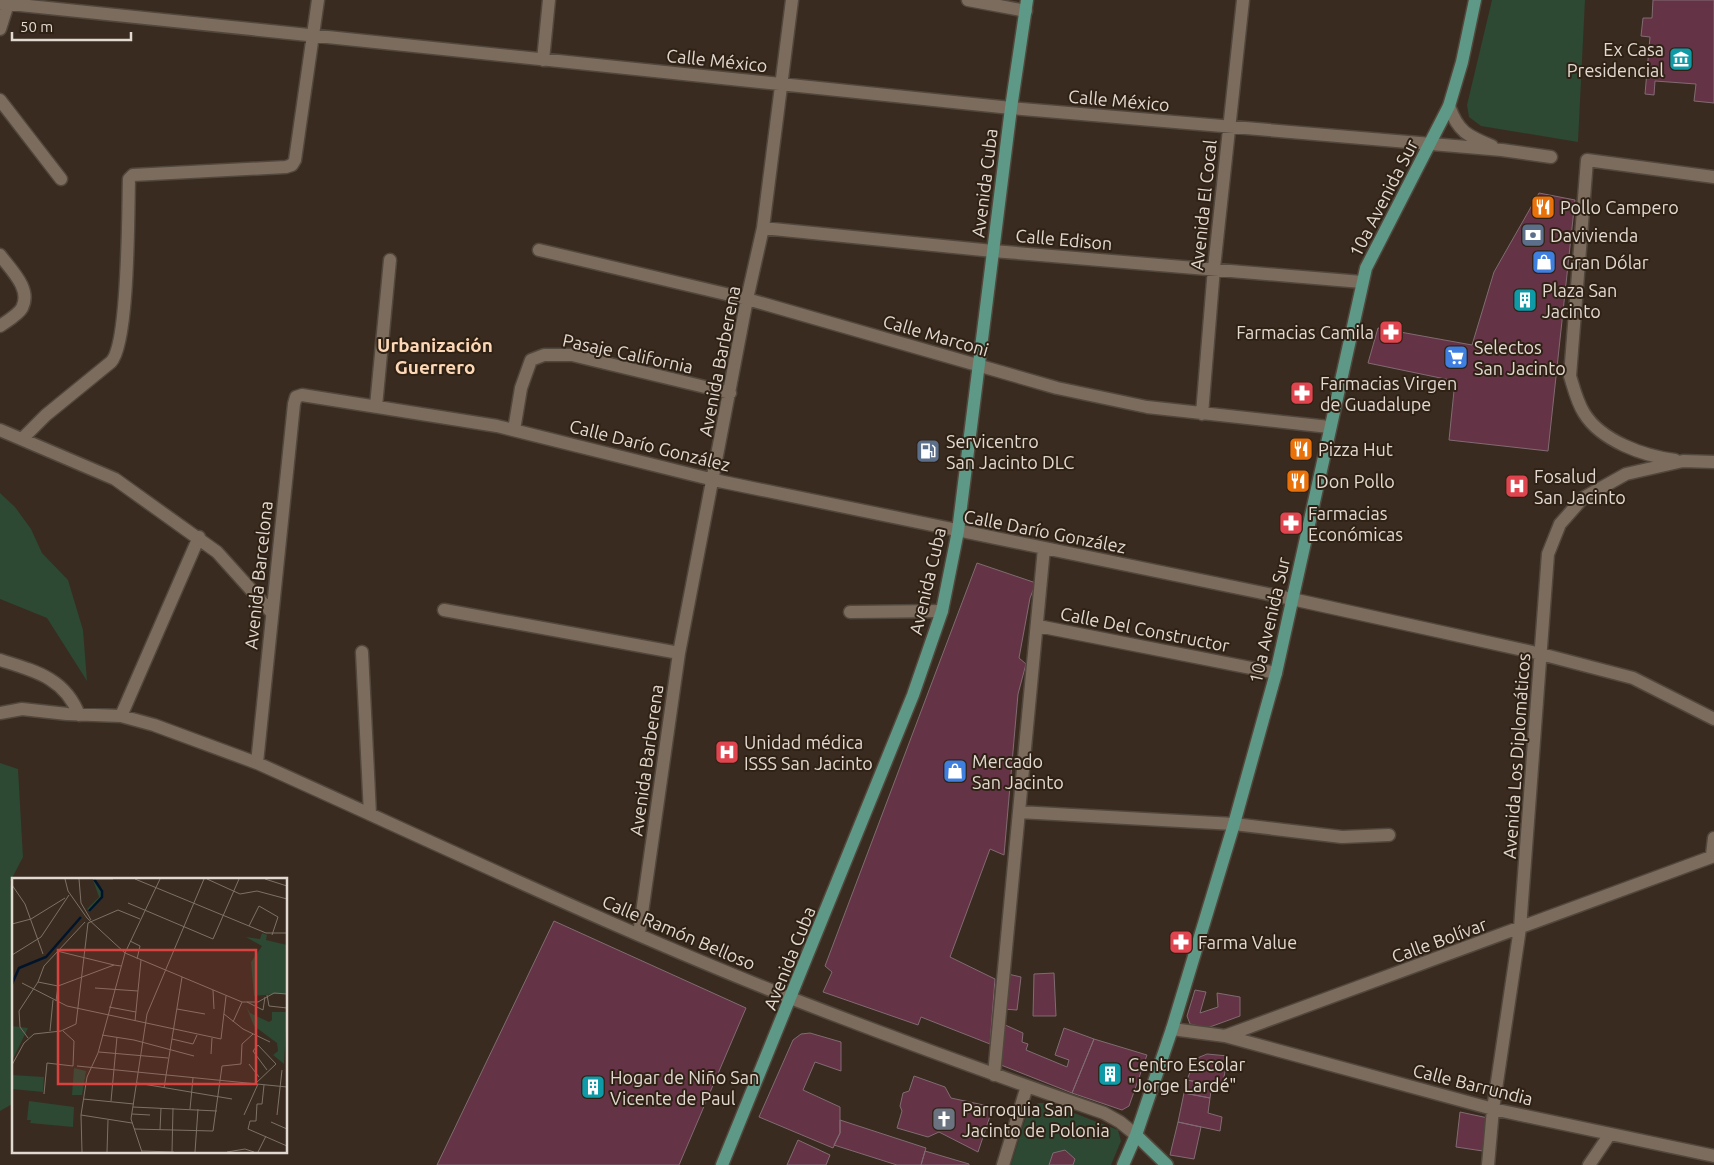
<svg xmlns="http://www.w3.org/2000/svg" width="1714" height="1165" font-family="Ubuntu,sans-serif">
<rect width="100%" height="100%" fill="#392b1f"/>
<path fill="#2d4833" d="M1492,0H1585L1578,142L1481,126L1469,117L1467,105Z
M0,493L15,507L31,529L42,553L68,580L83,630L87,681L47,618L0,599Z
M0,763L18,769L23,857L10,882L14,906V1103L0,1111Z
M1038,1103H1048L1118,1130L1121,1141L1111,1165H1011L1028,1110Z"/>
<path fill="#643446" stroke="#816b72" d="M1653,0H1714V103L1694,101L1696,84L1655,81L1654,95L1645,94L1650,37L1641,36L1643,18H1652Z
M1539,193L1575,200L1548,451L1449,440L1455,381L1368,363L1378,328L1472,345L1494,272Z
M977,563L1036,583L1030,598L1019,658L1026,664L1018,694L1004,855L990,849L950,957L995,979L990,1044L921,1017L918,1025L823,992L832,972L825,966Z
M554,921L746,1008L679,1165H437Z
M1054,973L1056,1016H1033L1034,974Z
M1008,974L1021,977L1017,1010L1003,1009Z
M1195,990L1206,992L1200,1013L1218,1007L1217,993L1240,997V1016L1207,1028L1190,1024L1187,1016Z
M1003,1024L1023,1033L1022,1042L1028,1044L1026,1050L1067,1067L1069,1060L1055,1055L1064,1028L1094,1039L1072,1093L1001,1065Z
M810,1033L841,1042V1071L815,1062L803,1090L840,1107V1133L833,1148L759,1117L793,1040L801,1034Z
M1094,1039L1147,1055L1129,1106L1122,1110L1072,1093Z
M1207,1054L1228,1056L1222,1087L1187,1080L1195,1059Z
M914,1076L945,1087L951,1098L993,1107L978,1152L939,1132L928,1137L897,1128L902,1111L900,1106L903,1093L909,1091Z
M1187,1080L1212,1085L1210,1098L1184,1093Z
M1184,1093L1210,1098L1208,1113L1222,1117L1220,1131L1178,1122Z
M1460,1112L1488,1118L1483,1151L1456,1147Z
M840,1120L926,1148L921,1165H897L834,1145L840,1133Z
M1178,1122L1201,1127L1194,1159L1170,1155Z
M798,1140L830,1155L826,1165H787Z
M1065,1150L1075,1159L1073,1165H1049L1053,1153Z
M925,1151L969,1164V1165H921Z"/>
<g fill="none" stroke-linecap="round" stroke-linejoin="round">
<g stroke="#52473c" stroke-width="15">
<path id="minor" d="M968,0L1026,11
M0,3L1011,108L1502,150L1551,157
M0,29L8,4
M543,60L549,0
M0,100L61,179
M1449,106C1458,132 1468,136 1492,146
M763,228L993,251L1362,282
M539,250L747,299L1057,388L1147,407L1329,427
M0,255C11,270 32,289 22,308C18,315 7,321 0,326
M376,406L390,260
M1202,414L1214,268L1243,0
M0,430L115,479L217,552L272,613
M514,430L521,388L531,360L544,355H572L730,393
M22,439L46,415L111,362C129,344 128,211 129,179L133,175L286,167L292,165L295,160L318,0
M1675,460C1644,456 1601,441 1584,413C1577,402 1574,389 1570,376L1587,160L1714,177
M444,610L679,653
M850,612L942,611
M1038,626L1276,673
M362,652L370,814
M0,660C35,671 65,678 79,715
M0,713L22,709L67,714L121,716L154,725L257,763C435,843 611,927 793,999C896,1039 1000,1077 1104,1113L1120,1122L1136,1135
M121,716L199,537
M257,763L294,404L296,397L302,395L497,426L714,480L1292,599L1541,654L1633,678L1714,719
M1019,812L1234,824L1342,837L1389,835
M1712,855L1714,838
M639,934L679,653L747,299L763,228L792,0
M1172,1029L1225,1036L1714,856
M1225,1036L1493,1109L1714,1156
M994,1075L1044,548
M1003,1165L1027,1086
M1488,1165L1493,1109L1520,928L1548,554L1560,524L1583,498L1626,474L1683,461L1714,462
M1589,1165L1610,1134"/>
</g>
<g stroke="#52473c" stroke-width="15">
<path id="major" d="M1136,1135L1167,1165
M722,1165L913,695L942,611L958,531L1011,108L1027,0
M1123,1165L1136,1135L1172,1029L1234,824L1276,673L1366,268L1449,106L1462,62L1475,0"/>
</g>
<use href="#minor" stroke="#7c6c5e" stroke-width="12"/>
<use href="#major" stroke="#5d9986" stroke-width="12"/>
</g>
<defs>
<g id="museum-square" transform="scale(1.25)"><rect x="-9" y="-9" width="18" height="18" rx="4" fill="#0f9aa8" stroke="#2f2215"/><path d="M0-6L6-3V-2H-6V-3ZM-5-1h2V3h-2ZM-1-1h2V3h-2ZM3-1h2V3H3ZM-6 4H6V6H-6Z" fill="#fff"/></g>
<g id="restaurant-square" transform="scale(1.25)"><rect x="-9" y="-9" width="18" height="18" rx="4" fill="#e8710a" stroke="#2f2215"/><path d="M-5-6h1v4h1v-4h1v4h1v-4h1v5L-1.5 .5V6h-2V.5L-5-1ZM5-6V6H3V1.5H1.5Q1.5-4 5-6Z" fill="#fff"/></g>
<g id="bank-square" transform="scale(1.25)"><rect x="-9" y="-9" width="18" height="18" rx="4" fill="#5c6f8a" stroke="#2f2215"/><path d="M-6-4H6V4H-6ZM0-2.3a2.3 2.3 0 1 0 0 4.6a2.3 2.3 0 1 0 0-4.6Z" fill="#fff"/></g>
<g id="shop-square" transform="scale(1.25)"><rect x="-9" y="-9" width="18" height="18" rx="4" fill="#3f7fe0" stroke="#2f2215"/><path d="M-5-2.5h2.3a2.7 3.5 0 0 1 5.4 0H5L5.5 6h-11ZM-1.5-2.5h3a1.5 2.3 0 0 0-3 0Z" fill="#fff"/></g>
<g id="building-square" transform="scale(1.25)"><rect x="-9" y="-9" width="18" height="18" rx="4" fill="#0f9aa8" stroke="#2f2215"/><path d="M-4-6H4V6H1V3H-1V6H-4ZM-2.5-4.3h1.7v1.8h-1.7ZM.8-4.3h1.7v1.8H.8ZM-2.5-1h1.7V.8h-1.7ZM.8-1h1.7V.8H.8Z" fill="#fff"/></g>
<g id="pharmacy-square" transform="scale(1.25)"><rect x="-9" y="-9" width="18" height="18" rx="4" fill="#e0444e" stroke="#2f2215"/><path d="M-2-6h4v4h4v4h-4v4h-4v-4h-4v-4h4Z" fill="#fff"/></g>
<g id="supermarket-square" transform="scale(1.25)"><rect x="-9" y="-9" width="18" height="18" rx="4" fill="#3f7fe0" stroke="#2f2215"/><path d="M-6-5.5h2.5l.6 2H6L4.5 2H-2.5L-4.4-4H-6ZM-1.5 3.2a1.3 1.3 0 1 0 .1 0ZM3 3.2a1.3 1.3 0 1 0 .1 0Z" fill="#fff"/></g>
<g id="fuel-square" transform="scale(1.25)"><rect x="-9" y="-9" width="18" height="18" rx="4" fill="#5c6f8a" stroke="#2f2215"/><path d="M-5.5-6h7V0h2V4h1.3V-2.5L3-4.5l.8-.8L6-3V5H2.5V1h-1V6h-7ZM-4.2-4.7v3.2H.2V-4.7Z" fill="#fff"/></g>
<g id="hospital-square" transform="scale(1.25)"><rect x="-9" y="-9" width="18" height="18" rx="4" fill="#e0444e" stroke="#2f2215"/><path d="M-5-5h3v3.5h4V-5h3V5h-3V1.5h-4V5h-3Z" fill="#fff"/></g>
<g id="church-square" transform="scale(1.25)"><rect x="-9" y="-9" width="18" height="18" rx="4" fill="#6b7280" stroke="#2f2215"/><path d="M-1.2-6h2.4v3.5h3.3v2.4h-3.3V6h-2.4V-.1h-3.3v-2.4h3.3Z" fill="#fff"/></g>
</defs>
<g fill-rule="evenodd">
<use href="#museum-square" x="1681" y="59"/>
<use href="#restaurant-square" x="1543" y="207"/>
<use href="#bank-square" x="1533" y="235"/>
<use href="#shop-square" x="1544" y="262"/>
<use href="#building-square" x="1525" y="300"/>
<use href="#pharmacy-square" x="1391" y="332"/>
<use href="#supermarket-square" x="1456" y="357"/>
<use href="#pharmacy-square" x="1302" y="393"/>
<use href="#restaurant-square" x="1301" y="449"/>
<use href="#fuel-square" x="928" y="451"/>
<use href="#restaurant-square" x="1298" y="481"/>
<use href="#hospital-square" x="1517" y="486"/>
<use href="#pharmacy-square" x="1291" y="523"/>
<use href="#hospital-square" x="727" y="752"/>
<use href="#shop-square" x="955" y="771"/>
<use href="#pharmacy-square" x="1181" y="942"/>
<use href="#building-square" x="1110" y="1074"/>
<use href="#building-square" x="593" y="1087"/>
<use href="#church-square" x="944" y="1119"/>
</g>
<g text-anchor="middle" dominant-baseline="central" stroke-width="4" stroke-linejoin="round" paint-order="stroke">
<g font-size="18" fill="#e2d9d1" stroke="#2f2215" text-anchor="start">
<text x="1664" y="49" text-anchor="end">Ex Casa<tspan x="1664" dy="21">Presidencial</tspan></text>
<text x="1560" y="207">Pollo Campero</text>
<text x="1550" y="235">Davivienda</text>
<text x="1562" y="262">Gran Dólar</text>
<text x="1542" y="290">Plaza San<tspan x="1542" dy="21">Jacinto</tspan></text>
<text x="1374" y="332" text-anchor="end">Farmacias Camila</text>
<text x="1474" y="347">Selectos<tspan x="1474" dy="21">San Jacinto</tspan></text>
<text x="1320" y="383">Farmacias Virgen<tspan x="1320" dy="21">de Guadalupe</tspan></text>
<text x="946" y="441">Servicentro<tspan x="946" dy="21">San Jacinto DLC</tspan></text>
<text x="1318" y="449">Pizza Hut</text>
<text x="1534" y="476">Fosalud<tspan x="1534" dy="21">San Jacinto</tspan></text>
<text x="1316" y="481">Don Pollo</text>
<text x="1308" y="513">Farmacias<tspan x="1308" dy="21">Económicas</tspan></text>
<text x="744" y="742">Unidad médica<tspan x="744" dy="21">ISSS San Jacinto</tspan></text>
<text x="972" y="761">Mercado<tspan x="972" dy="21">San Jacinto</tspan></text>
<text x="1198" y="942">Farma Value</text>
<text x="1128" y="1064">Centro Escolar<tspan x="1128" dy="21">"Jorge Lardé"</tspan></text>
<text x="610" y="1077">Hogar de Niño San<tspan x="610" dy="21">Vicente de Paul</tspan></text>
<text x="962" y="1109">Parroquia San<tspan x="962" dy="21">Jacinto de Polonia</tspan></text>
</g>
<g font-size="18" fill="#e2d9d1" stroke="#2f2215">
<text transform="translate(717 60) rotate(6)">Calle México</text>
<text transform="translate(1119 100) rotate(5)">Calle México</text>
<text transform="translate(984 183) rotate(-83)">Avenida Cuba</text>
<text transform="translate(1383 198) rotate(-63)">10a Avenida Sur</text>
<text transform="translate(1203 205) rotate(-84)">Avenida El Cocal</text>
<text transform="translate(1064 239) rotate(5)">Calle Edison</text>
<text transform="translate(936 335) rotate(16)">Calle Marconi</text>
<text transform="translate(628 353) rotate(12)">Pasaje California</text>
<text transform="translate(719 361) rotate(-79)">Avenida Barberena</text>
<text transform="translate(650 445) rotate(14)">Calle Darío González</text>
<text transform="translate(1045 531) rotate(11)">Calle Darío González</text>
<text transform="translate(258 575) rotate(-84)">Avenida Barcelona</text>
<text transform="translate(927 581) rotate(-77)">Avenida Cuba</text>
<text transform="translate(1269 620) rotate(-77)">10a Avenida Sur</text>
<text transform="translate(1145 629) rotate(11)">Calle Del Constructor</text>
<text transform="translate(1516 756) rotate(-86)">Avenida Los Diplomáticos</text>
<text transform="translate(646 760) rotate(-82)">Avenida Barberena</text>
<text transform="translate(679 932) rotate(23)">Calle Ramón Belloso</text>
<text transform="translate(1439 940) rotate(-20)">Calle Bolívar</text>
<text transform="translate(789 958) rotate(-68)">Avenida Cuba</text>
<text transform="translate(1473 1084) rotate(14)">Calle Barrundia</text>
</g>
<g font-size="19" font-weight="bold" fill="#fdd8b7" stroke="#2f2215">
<text x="435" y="345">Urbanización<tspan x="435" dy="22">Guerrero</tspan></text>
</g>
</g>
<g transform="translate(12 878)">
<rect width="275" height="275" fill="#392b1f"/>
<path d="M81,2L91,11V19L78,34L75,31L87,19ZM250,55L255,57L254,62L275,67V115L242,118L239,84L250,68L234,59L248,61ZM234,128L238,135L257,144L260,142V134H275L272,186L261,177L266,173L265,165L242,148ZM0,148L16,150L0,183ZM62,190L74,193L70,217H60ZM0,197L32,199L31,214L0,211ZM17,223L62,229L61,249L18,245L19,242H15Z" fill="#2d4833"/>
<path fill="none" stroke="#00142c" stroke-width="2.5" d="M77,33L90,19V13L82,1M0,106L7,90L34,79L69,39"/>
<path fill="none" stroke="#7d7166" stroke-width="1" d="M53,1L56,13L75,40L113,75M67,1L69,25L79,42M81,1H101M123,1L254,55H275M195,1L228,16L245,13L275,21M253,1L275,8M0,7L13,26L31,76M116,25L201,61L227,1M73,44L32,88L26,104L46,108L102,87L109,88M0,46L19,41L53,20M237,48L247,28L266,39L260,57M118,63L128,68L125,81M45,73L102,87M113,75L230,124H246L262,115L275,116M0,77L29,59L57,17M10,105L55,128L209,161L214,118M83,110L126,113M201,112L202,131M255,117L257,128L275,130M44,123L46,108M235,124L251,132L253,119M97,129L124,134M165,131L193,136M212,136L231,151L258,164M123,143L129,82M221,144L230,124M38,153L41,122M90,157L122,162L182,178M16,160L8,149L7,133L26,104M160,161L181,166L185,157M87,174L156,180M199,176L200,160M237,186L247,199M0,187L12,165L22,156L49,153L64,146L76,45L106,32L128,41M65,188L275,209M125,205L220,221M243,206L264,186L246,167L241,173L255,192M252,207L250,226H245L244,243H238L236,251L275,268M152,210L170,99M32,216L35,185L61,188L62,163L51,153M71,221L122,226M99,223L105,159M121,229L205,233M178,231L181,200M120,236L138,237M69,237L120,245M232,237L246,206M265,237L270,192M259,244L275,251M122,251L201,253L210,188L229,186L230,166L241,156M148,252L149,230M130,273L162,274M70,274L69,237L75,199L86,175L113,75L148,1M95,274L96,242M130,274L119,241L135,136L192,1M160,274L161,230M183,274L186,231M215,274L233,271L242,274M246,274L254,258"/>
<path fill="#d84341" fill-opacity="0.15" stroke="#d84341" stroke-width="2.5" d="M46,72H244V206H46Z"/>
<rect width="275" height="275" fill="none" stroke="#e2d9d1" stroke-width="2.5"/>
</g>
<path d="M12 32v8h119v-8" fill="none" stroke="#e2d9d1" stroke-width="2.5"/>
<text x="20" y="32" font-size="15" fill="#e2d9d1" stroke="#2f2215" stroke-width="4" paint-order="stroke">50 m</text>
</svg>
